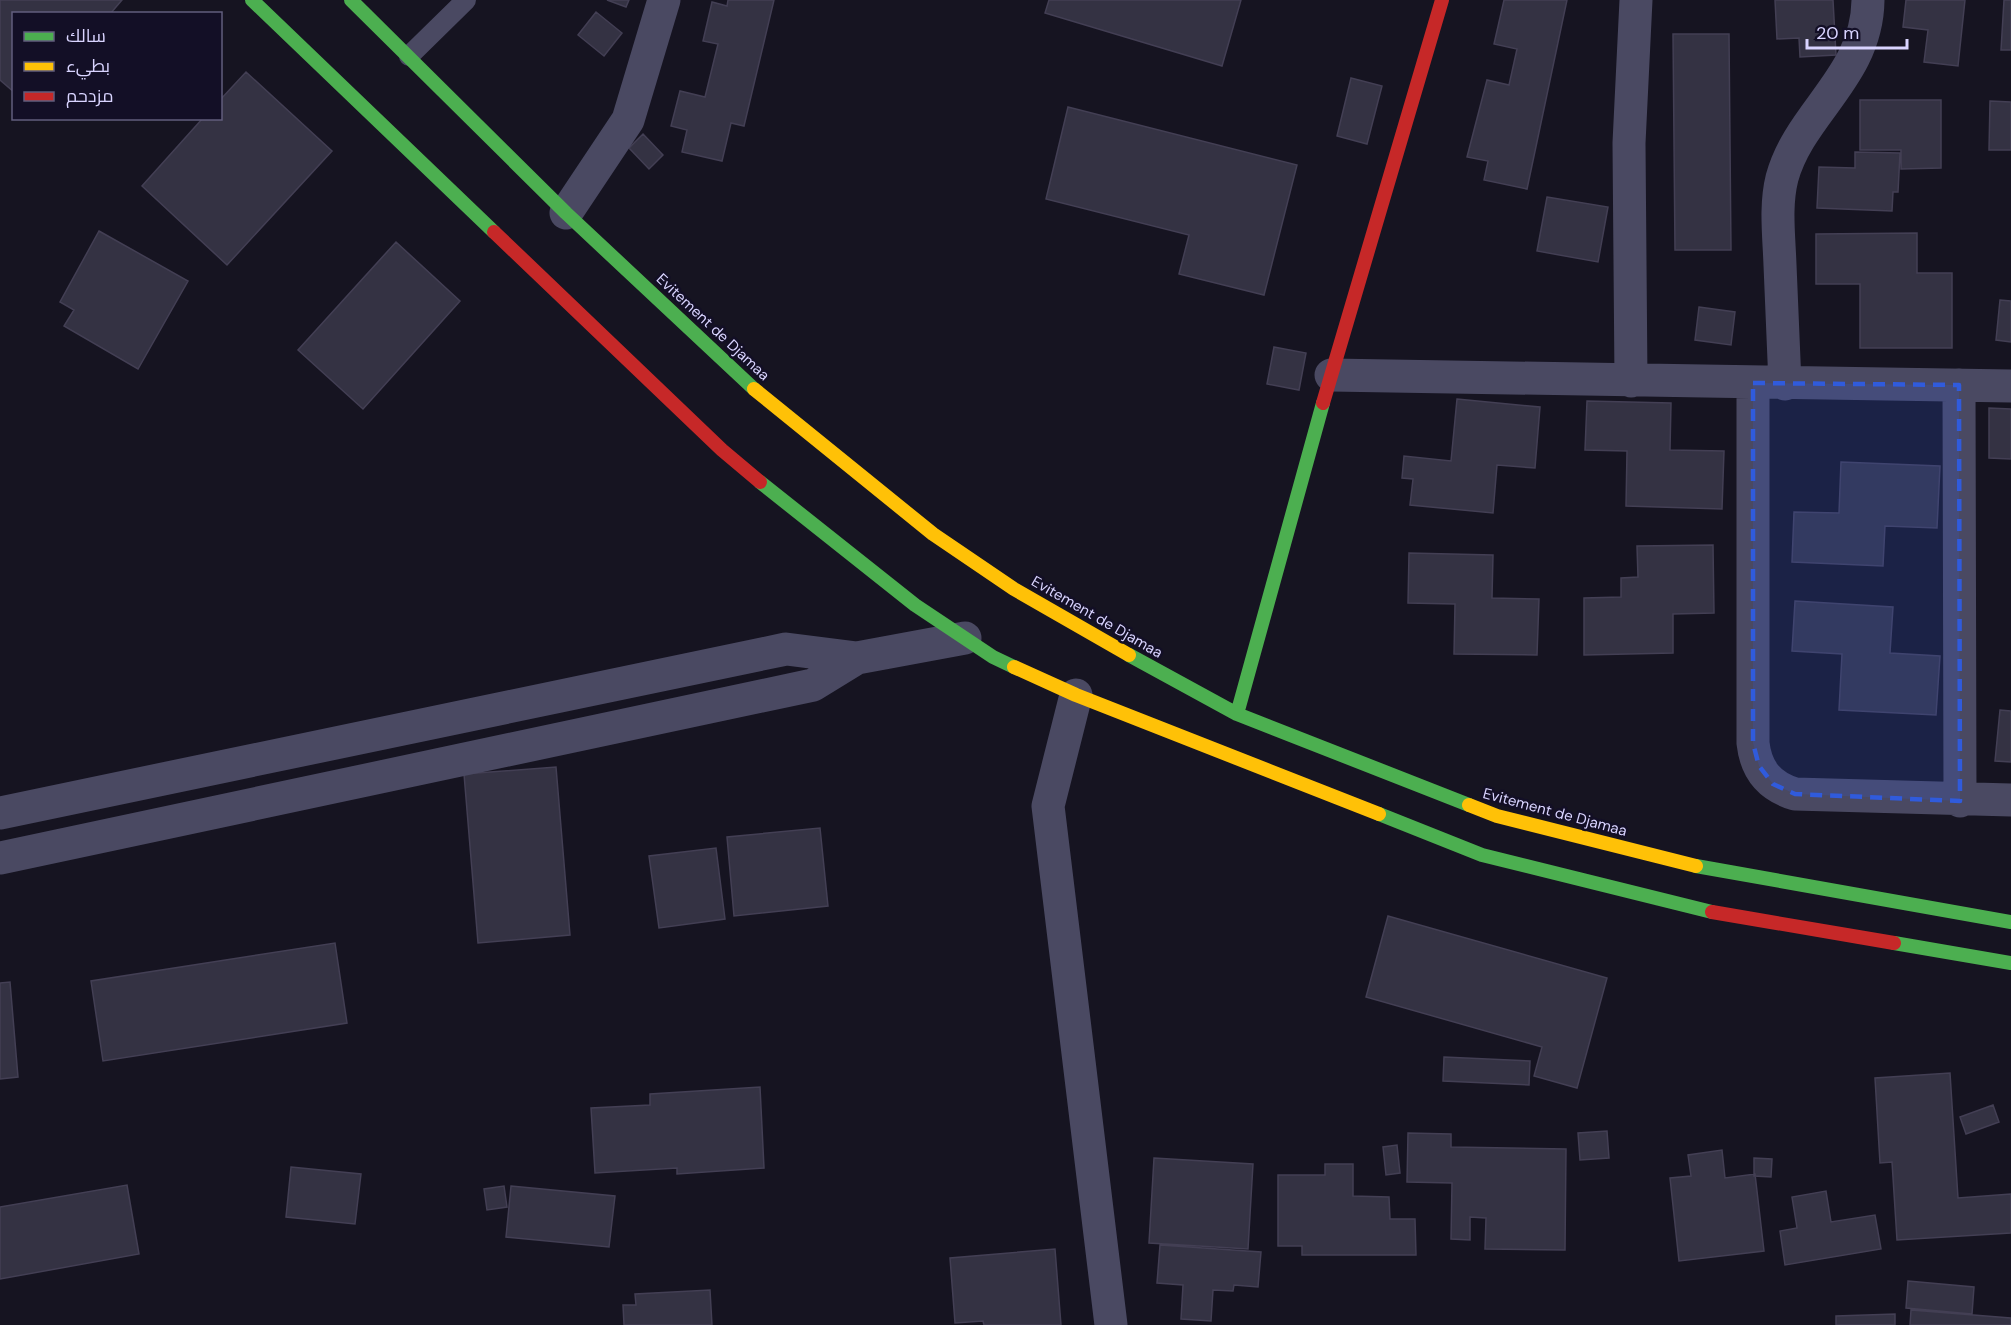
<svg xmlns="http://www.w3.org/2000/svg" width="2011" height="1325" font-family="'DM Sans',Cairo,sans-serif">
<rect width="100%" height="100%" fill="#161421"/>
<path fill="#343243" stroke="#433f54" stroke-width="1.5" d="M0,0H122L110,14H14V92L0,80Z
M607,0H629L626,7Z
M728,0H774L744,126L731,123L722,161L682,152L687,130L671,126L680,91L705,97L718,44L703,41L712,2L727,6Z
M1049,0H1241L1222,66L1045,13Z
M1504,0H1567L1527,189L1484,180L1488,161L1467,157L1487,80L1509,85L1517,49L1494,44Z
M1775,0H1833L1836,55L1800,57L1799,38L1777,39Z
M1906,0H1965L1958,66L1924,62L1928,30L1903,27Z
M2004,0H2011V50H2001Z
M596,12L622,33L604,56L578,35Z
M1673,34H1729L1731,250H1675Z
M246,72L332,151L227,265L142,186L203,118H220V100Z
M1351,78L1382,86L1367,144L1337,136Z
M1860,100H1941V168L1901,169V150H1860Z
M1990,101L2011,102V150H1989Z
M1068,107L1297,165L1264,295L1179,274L1189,235L1046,199Z
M643,134L663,155L649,169L629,148Z
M1855,152L1900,153L1898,192H1893L1892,211L1817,208L1819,167L1855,168Z
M1547,197L1608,207L1598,262L1537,251Z
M99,231L188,281L138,369L64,326L74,310L60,302Z
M1917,233V273H1952V348H1860V284H1816V234Z
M396,242L460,301L363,409L298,350Z
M2000,300L2011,301V342L1996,340Z
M1699,307L1735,312L1731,345L1695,340Z
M1274,347L1306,353L1299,390L1267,384Z
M1457,399L1540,407L1535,468L1497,465L1493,513L1410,505L1413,479L1402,478L1404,456L1451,461Z
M1587,401L1671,403L1670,450L1724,451L1722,509L1626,506L1627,451L1585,450Z
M1989,408L2011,409V459L1989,458Z
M1841,462L1940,466L1937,528L1885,526L1883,566L1792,562L1794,512L1839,513Z
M1713,545L1714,613L1673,614V653L1584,655V598L1621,597V578L1638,577L1637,546Z
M1409,553L1493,555L1492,598L1539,599L1537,655L1454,654L1455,604L1408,603Z
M1795,601L1893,607L1890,653L1940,656L1936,715L1839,710L1842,654L1792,651Z
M2000,710L2011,711V762L1995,761Z
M556,767L570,935L478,943L464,774Z
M820,828L828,906L734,916L727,837Z
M716,848L725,919L659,928L649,856Z
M1388,916L1607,978L1577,1088L1534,1076L1542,1047L1366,997Z
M335,943L347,1023L103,1061L91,981Z
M10,982L18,1077L0,1079V983Z
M1444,1057L1530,1061L1529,1085L1443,1081Z
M1950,1073L1958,1198L2011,1194V1233L1897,1240L1892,1162L1880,1163L1875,1078Z
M760,1087L764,1168L677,1174V1168L595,1173L591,1108L650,1105V1094Z
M1993,1105L1999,1122L1966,1134L1960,1117Z
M1607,1131L1609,1158L1580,1160L1578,1133Z
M1408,1133L1451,1134V1147L1566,1149L1565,1250L1485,1249L1486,1218L1470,1217V1240L1451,1239L1452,1183L1407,1182Z
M1397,1145L1400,1173L1386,1175L1383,1147Z
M1722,1150L1725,1178L1755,1174L1764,1251L1679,1261L1670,1178L1691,1176L1688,1155Z
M1154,1158L1253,1164L1248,1249L1149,1243Z
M1754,1158L1772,1159L1771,1177L1754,1176Z
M1325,1164H1353V1196L1389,1197L1390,1219H1415L1416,1255H1302V1246H1278V1175H1325Z
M291,1167L361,1174L355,1224L286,1217Z
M127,1185L139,1254L0,1279V1207Z
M504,1186L507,1207L487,1210L484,1189Z
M511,1186L615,1196L609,1247L506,1237Z
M1826,1191L1831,1222L1875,1215L1881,1249L1785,1265L1780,1231L1797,1228L1792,1197Z
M1160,1245L1261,1252L1258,1287L1234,1285L1233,1291L1213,1290L1211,1321L1181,1319L1183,1285L1157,1283Z
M1055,1249L1061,1325H984L983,1321L955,1323L950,1258Z
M1908,1281L1974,1287L1972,1314L1906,1308Z
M710,1290L712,1325H624L623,1305H636L635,1294Z
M1911,1310L2011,1318V1325H1910Z
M1895,1314V1325H1836V1316Z"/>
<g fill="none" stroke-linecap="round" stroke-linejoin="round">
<path stroke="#4a4962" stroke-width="20" d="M409,56L466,0"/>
<path stroke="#4a4962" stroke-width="33" d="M566,213L628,120L664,0
M1331,375L2011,386
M1631,381L1629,143L1636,0
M1753,383V743C1756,770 1769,786 1795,794L2011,800
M1785,384C1783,344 1782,304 1780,265C1779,236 1775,206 1782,178C1800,112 1867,77 1868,0
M1959,385L1960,801
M1076,695L1048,806L1111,1325
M0,813L786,649L857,658L965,638
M0,858L813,685L857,658"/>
<path stroke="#4caf50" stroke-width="14" d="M252,0L494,232
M351,0L566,213L754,389
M760,482L915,605L993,657L1014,667
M1129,655L1237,714L1469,805
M1237,714L1323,403
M1379,814L1482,855L1712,912
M1696,866L2011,922
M1894,943L2011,963"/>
<path stroke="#ffc107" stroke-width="14" d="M754,389L933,534L1014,589L1129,655
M1014,667L1076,695L1379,814
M1469,805L1497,816L1696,866"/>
<path stroke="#c62828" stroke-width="14" d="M494,232L722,450L760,482
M1323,403L1442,0
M1712,912L1894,943"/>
</g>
<path fill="#305bdc" fill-opacity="0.2" stroke="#305bdc" stroke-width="4.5" stroke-dasharray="12 8" stroke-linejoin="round" d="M1753,383L1959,385L1960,801L1795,794L1773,784L1759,766L1753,743Z"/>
<g text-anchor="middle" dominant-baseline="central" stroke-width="5" stroke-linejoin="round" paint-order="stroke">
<g font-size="15" fill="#d9d4ff" stroke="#130f26">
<text transform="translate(713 327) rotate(43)">Evitement de Djamaa</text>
<text transform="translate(1097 617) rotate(30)">Evitement de Djamaa</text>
<text transform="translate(1555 812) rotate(15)">Evitement de Djamaa</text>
</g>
</g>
<rect x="12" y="12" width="210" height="108" fill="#130f26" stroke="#625e7d" stroke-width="1.5"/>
<rect x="24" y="32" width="30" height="9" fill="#4caf50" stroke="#625e7d" stroke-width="1.5"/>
<text x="66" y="42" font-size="18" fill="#d9d4ff">سالك</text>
<rect x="24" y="62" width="30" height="9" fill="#ffc107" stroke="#625e7d" stroke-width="1.5"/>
<text x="66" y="72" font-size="18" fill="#d9d4ff">بطيء</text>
<rect x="24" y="92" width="30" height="9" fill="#c62828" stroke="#625e7d" stroke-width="1.5"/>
<text x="66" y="102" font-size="18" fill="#d9d4ff">مزدحم</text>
<path d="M1807 39v9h100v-9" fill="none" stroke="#d9d4ff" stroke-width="3"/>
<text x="1816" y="39" font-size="18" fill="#d9d4ff" stroke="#130f26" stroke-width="4.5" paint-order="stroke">20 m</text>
</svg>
